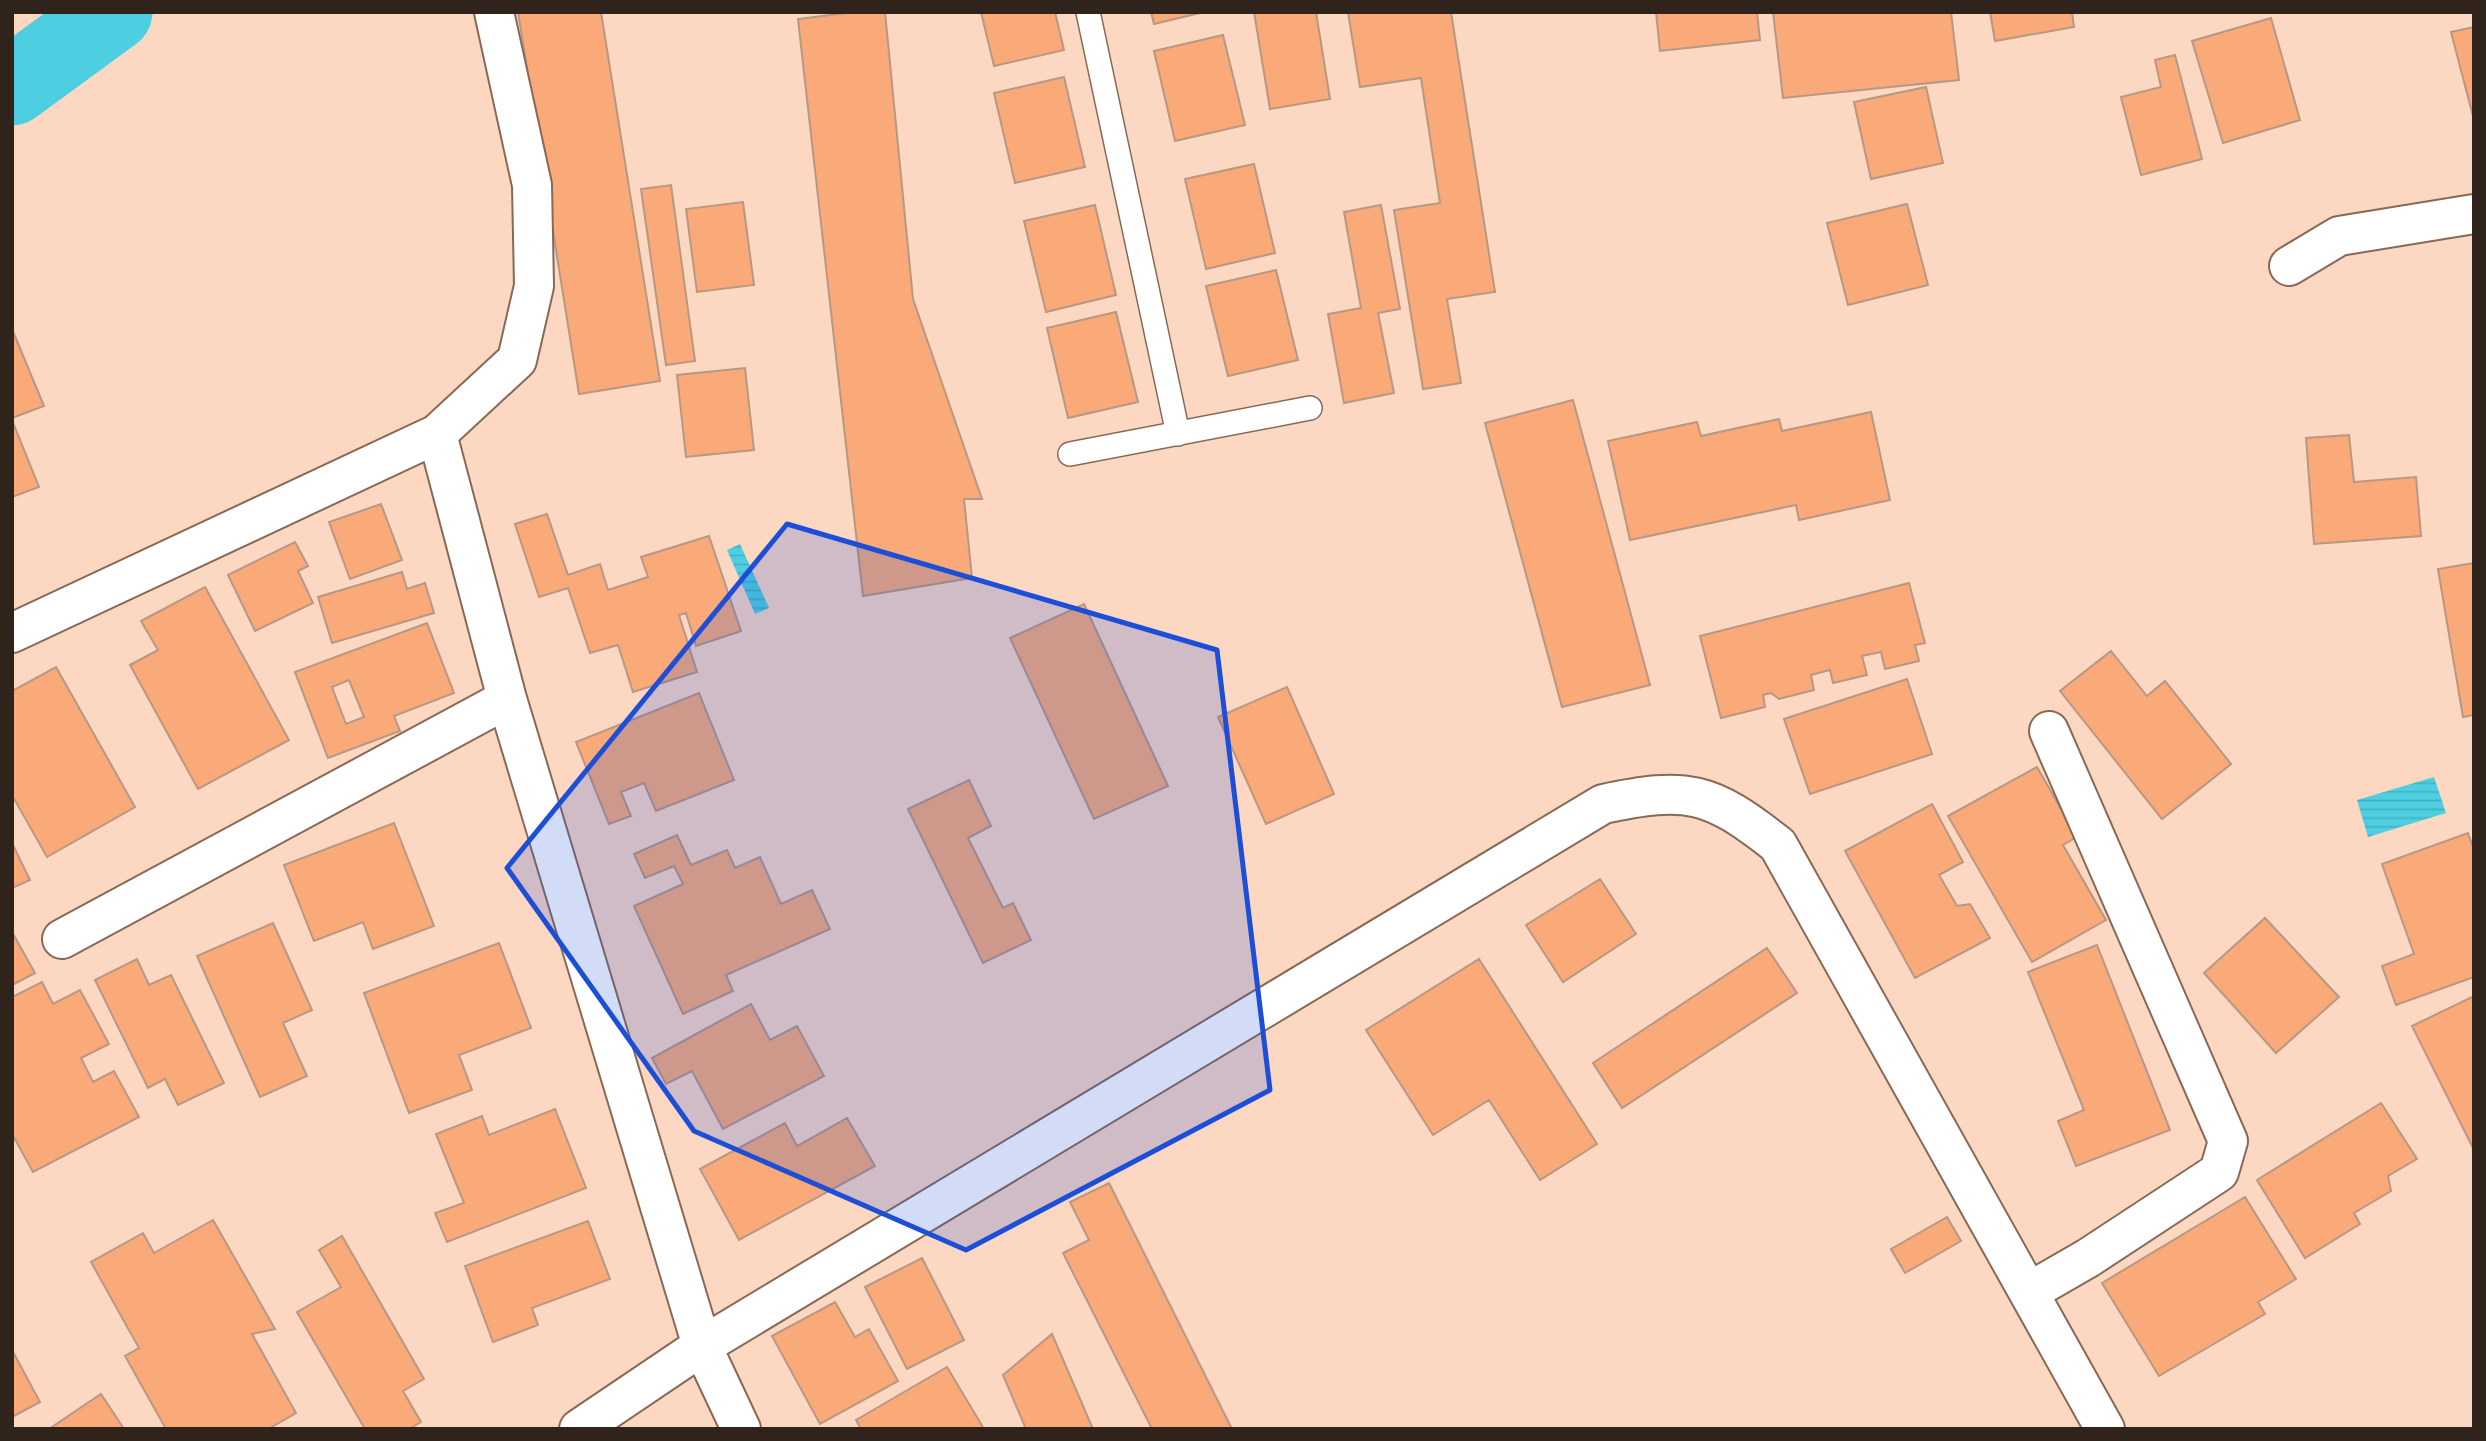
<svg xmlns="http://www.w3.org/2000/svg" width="2486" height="1441" font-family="'Nunito Sans',sans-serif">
<defs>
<pattern id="water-rules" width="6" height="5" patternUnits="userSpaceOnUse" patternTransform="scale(1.75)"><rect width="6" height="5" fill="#4dcfe1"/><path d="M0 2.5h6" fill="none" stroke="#44b1c0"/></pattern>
</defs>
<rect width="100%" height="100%" fill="#fcd8c3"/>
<path fill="url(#water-rules)" d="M740,544L769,608L755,614L727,550Z
M2434,777L2446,813L2368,837L2357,800Z"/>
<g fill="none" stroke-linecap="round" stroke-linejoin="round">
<path stroke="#4dcfe1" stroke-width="79" d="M12,86L113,12"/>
</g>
<path fill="#faaa79" stroke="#b89783" stroke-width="2" fill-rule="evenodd" d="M518,12H601L660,381L579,394Z
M853,12H885L913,299L982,499H964L972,578L863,596L798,19Z
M981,12H1055L1064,50L994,66Z
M1151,12H1204L1154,24Z
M1254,12H1316L1330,99L1270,109Z
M1348,12H1451L1495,292L1447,299L1461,383L1423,389L1394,210L1440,203L1421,78L1360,87Z
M1656,12H1757L1760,40L1660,51Z
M1773,12H1951L1959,80L1783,98Z
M1990,12H2072L2074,27L1995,41Z
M2271,18L2300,120L2223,143L2192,41Z
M2474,27V120L2451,32Z
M1223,35L1245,125L1175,141L1154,51Z
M2175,55L2202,159L2141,175L2121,97L2161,87L2155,60Z
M1064,77L1085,167L1015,183L994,93Z
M1926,87L1943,163L1871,179L1854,102Z
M1254,164L1275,253L1206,269L1185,179Z
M671,185L695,361L666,365L641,189Z
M743,202L754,285L697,292L686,209Z
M1907,204L1928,285L1848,305L1827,223Z
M1095,205L1116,295L1046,312L1024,221Z
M1381,205L1400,309L1378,313L1394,393L1344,403L1328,314L1361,308L1344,212Z
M1276,270L1298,360L1228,376L1206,286Z
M1116,312L1138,402L1068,418L1047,328Z
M12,329L44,406L12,418Z
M745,368L754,450L686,457L677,375Z
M1573,400L1650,685L1562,707L1485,423Z
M1871,412L1890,500L1799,520L1796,505L1630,540L1608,441L1697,422L1701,436L1779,419L1782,431Z
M12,420L39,487L12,497Z
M2349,435L2354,482L2416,477L2421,536L2314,544L2306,438Z
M381,504L402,560L350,579L329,522Z
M547,514L568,575L600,564L608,590L648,577L641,557L709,536L741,631L696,646L686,613L679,615L697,672L633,692L618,645L590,653L568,588L539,597L515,524Z
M295,542L308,566L298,571L313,603L255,631L228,575Z
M2474,563V715L2463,717L2438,569Z
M402,572L407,589L425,583L434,613L332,643L318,597Z
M1909,583L1925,643L1915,645L1919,661L1885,669L1881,652L1862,656L1867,675L1833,683L1830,670L1811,675L1814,690L1779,699L1771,693L1763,695L1765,707L1721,718L1700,636Z
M205,587L289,740L198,789L130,665L158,650L141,621Z
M1084,604L1168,786L1094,819L1010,638Z
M427,623L454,693L394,716L400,731L328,758L295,672ZM349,680L364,717L346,724L332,687Z
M2111,651L2147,696L2165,681L2231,764L2162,819L2060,691Z
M56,667L135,807L47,857L12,795V691Z
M1907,679L1932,754L1810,794L1784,719Z
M1287,687L1334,794L1266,824L1218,717Z
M699,693L734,780L656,811L644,783L621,792L631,816L609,824L576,742Z
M2037,767L2077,837L2063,845L2106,920L2032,962L1948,816Z
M969,780L991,826L968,838L1003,908L1013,903L1031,940L983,963L908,809Z
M1932,804L1963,862L1939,875L1957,906L1970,904L1990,938L1915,978L1845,851Z
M394,823L434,926L373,949L363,922L314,941L284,865Z
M2468,833L2474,850V977L2396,1005L2382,966L2414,954L2382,864Z
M677,835L691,865L727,850L735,868L760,857L781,904L812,890L830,929L726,975L733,991L683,1014L634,906L683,884L674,866L645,878L634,854Z
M12,843L30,880L12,888Z
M1600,879L1636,934L1563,982L1526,925Z
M2265,918L2339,997L2276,1053L2204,973Z
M273,923L312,1010L283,1023L307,1076L260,1097L197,956Z
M12,932L35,973L12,985Z
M499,943L531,1028L459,1055L472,1090L409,1113L364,993Z
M2097,945L2170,1130L2076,1166L2058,1121L2084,1110L2028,972Z
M1767,948L1797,993L1622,1108L1593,1063Z
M137,959L149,985L171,975L224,1083L178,1105L165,1079L148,1088L95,980Z
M1479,959L1597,1144L1540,1180L1489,1100L1433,1135L1366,1030Z
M42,982L53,1004L80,990L109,1044L81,1058L93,1082L114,1071L139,1117L33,1172L12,1134V997Z
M2474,996V1150L2412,1026Z
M751,1004L770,1040L797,1026L824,1076L723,1129L692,1071L666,1084L652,1058Z
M2381,1103L2417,1159L2388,1176L2391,1191L2354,1213L2360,1224L2305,1258L2257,1180Z
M555,1109L586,1188L447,1242L435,1213L464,1203L436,1134L482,1116L489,1135Z
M847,1118L875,1166L739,1240L700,1169L785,1123L797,1146Z
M1109,1183L1232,1429H1152L1063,1253L1089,1240L1070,1202Z
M2245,1197L2296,1279L2258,1302L2265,1314L2159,1376L2102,1283Z
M1947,1217L1961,1241L1905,1273L1891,1249Z
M213,1220L275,1329L252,1334L296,1413L268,1429H166L125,1356L139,1348L91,1262L143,1233L154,1253Z
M588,1221L610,1279L532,1308L538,1325L493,1342L465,1266Z
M342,1236L424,1379L403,1391L421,1422L409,1429H365L297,1312L341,1287L319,1250Z
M922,1258L964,1340L907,1369L865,1287Z
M835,1302L855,1337L869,1329L898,1381L820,1424L772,1336Z
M1052,1334L1093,1429H1026L1003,1375Z
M12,1350L40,1402L12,1417Z
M947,1367L984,1429H861L856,1420Z
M101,1394L124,1429H49Z"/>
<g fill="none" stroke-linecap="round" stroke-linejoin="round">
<g stroke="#886956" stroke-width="26">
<path id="lane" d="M1088,12L1178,434
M1070,454L1310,408"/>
</g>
<g stroke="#886956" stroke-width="42">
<path id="street" d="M2289,266L2339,236L2474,214
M437,434L507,699L702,1346L741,1429
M12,633L437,434L517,360L534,286L532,185L494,12
M62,939L507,699
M2029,1292L2088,1258L2219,1172L2228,1141L2049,731
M579,1429L702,1346L1603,804C1687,786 1710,791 1778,845L2105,1429"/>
</g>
<use href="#lane" stroke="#fff" stroke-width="23"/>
<use href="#street" stroke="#fff" stroke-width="38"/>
</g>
<path fill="#1d4ed8" fill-opacity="0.2" stroke="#1d4ed8" stroke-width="5" stroke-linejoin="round" d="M787,524L1217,650L1270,1090L966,1250L694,1131L507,868Z"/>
<rect width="2486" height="1441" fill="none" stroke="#30231b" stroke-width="28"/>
</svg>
